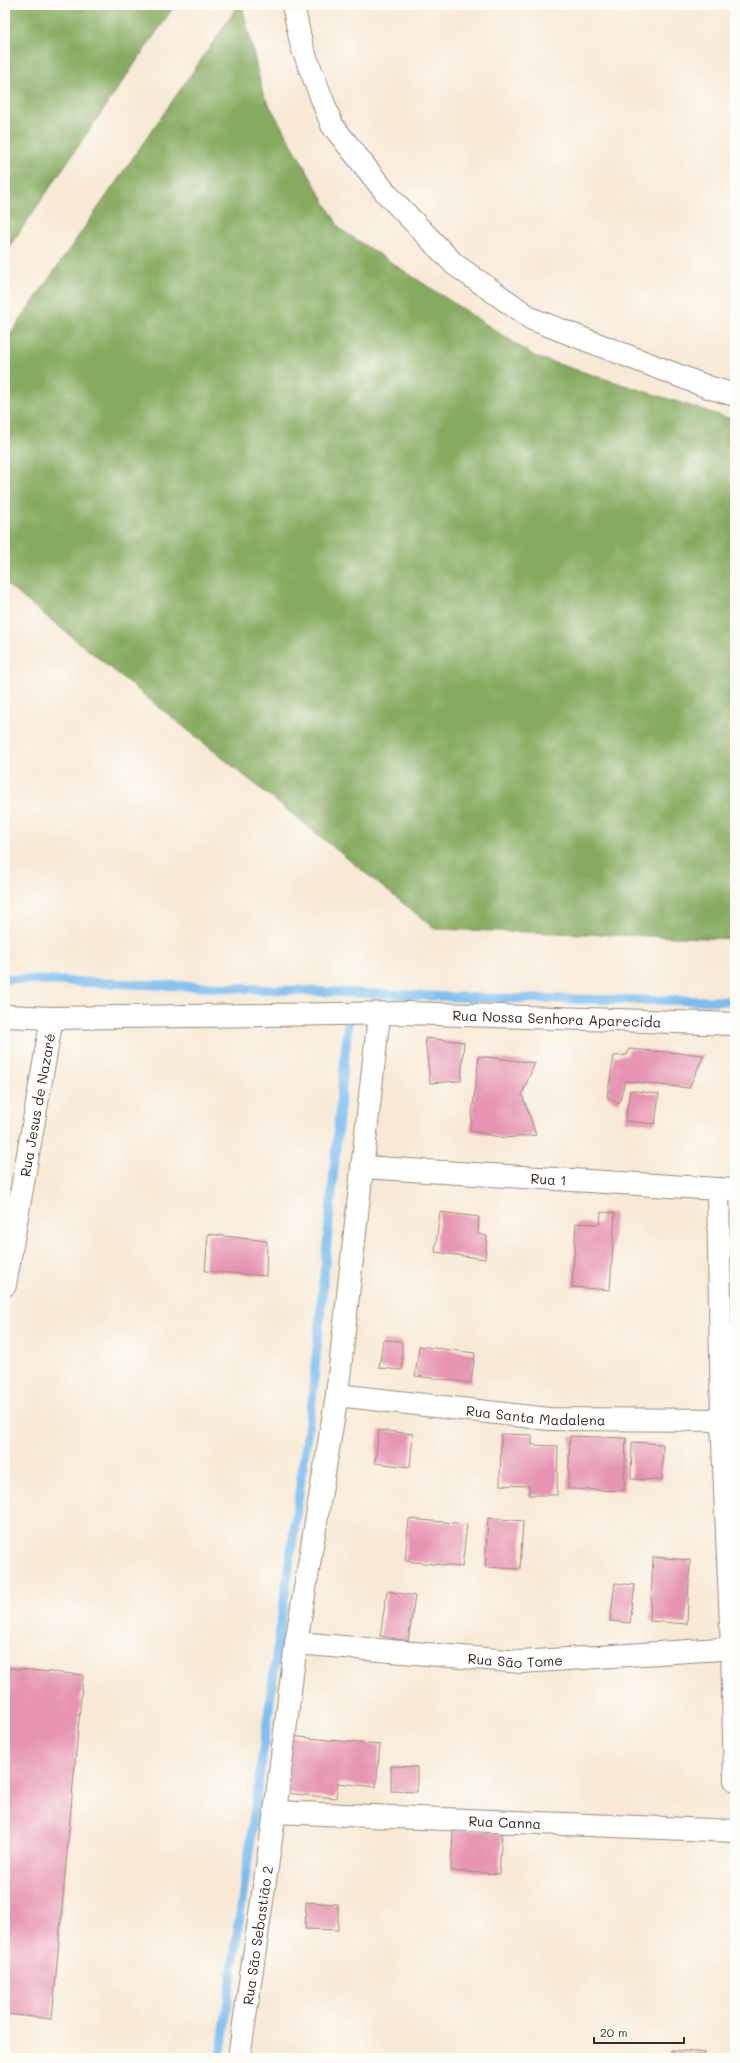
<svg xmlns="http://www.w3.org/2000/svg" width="740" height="2063" font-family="Mali,sans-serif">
<rect width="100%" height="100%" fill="#fdfcf7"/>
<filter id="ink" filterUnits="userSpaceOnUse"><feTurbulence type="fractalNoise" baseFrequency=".025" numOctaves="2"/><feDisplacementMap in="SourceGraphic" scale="8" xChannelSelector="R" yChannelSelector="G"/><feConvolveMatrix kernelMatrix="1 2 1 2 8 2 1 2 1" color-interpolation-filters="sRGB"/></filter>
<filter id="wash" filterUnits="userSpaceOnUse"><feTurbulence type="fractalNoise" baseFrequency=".012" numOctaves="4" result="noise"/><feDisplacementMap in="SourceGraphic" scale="16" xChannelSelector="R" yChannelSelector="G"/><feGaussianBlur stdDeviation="0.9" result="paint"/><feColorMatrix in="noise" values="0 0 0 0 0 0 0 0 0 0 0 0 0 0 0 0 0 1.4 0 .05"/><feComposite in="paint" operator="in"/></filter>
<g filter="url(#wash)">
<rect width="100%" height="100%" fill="#f8e9d6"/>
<path fill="#86ab60" stroke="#606a3f" d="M5,5H170L173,8L5,253Z
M239,5H242L263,94L340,229L536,357L735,420V939L435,929L5,583V342Z"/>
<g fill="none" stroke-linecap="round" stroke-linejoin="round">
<path stroke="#7bbdf0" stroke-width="9" d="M5,977L7,979L483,998L735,1001
M220,2058L312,1400L348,1023"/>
</g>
<g id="blocks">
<path fill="#e694b1" d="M425,1038L464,1042L461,1081L430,1083Z
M629,1049L704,1055L689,1088L625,1081L619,1104L607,1097L614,1056L627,1055Z
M479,1056L535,1063L522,1094L536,1135L504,1138L470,1131Z
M630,1090L659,1094L655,1124L625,1121Z
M440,1212L479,1217L478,1234L487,1236L485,1259L435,1252Z
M601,1212L615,1213L610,1290L572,1287L576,1223L600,1224Z
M208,1234L267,1241L266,1276L205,1271Z
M731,1314H735V1345H729Z
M383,1340L402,1341V1370L379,1368Z
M419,1346L475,1353L471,1383L415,1376Z
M379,1430L413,1434L410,1467L375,1463Z
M501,1434L532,1435V1445L558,1446L557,1495H529V1486L500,1485Z
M570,1436L626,1438L624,1491L568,1489Z
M632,1442L663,1444L662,1480L631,1479Z
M488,1518L523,1521L520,1569L485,1567Z
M409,1519L467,1524L462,1567L405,1561Z
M653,1557L690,1560L687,1624L650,1621Z
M615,1583L635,1585L630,1623L610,1621Z
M387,1591L415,1596L408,1641L380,1636Z
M9,1668L83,1675L52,2019L5,2014V1713Z
M289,1736L380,1745L376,1787L338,1783L336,1798L285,1793Z
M391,1766L417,1767V1792L391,1791Z
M453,1830L502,1832L499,1874L451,1871Z
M306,1902L338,1904V1930L305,1929Z
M671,2050L705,2053L704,2058H671Z"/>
</g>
</g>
<g filter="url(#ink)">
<use href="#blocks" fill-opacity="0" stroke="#9a8a7a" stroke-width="1"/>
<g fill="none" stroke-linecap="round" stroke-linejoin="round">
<g stroke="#9a8a7a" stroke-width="24">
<g id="minor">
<path d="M293,5L302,47L332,125L386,193L454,264L532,319L708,387L735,395"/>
<path id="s1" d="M5,1016L52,1018L407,1013L735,1024"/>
<path id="s2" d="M362,1167L735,1190"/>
<path d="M718,1189L722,1420L732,1648L735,1780"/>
<path id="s3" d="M5,1285L52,1018"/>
<path id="s4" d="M337,1395L549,1419L735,1420"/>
<path id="s5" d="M296,1643L521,1662L735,1648"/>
<path id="s6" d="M275,1812L735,1831"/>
<path id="s7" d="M239,2058L275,1812L296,1643L337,1395L379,1015"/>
</g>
</g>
<use href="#minor" stroke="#fff" stroke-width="22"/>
</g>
</g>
<g text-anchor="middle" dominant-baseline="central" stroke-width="3" stroke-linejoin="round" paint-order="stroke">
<g font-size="14" fill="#3b2a1e" stroke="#fdfcf7">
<text stroke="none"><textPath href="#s1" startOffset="552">Rua Nossa Senhora Aparecida</textPath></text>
<text stroke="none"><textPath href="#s3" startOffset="183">Rua Jesus de Nazaré</textPath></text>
<text stroke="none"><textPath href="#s2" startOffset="187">Rua 1</textPath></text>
<text stroke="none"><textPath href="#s4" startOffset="200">Rua Santa Madalena</textPath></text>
<text stroke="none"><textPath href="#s5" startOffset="220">Rua São Tome</textPath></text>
<text stroke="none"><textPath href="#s6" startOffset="230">Rua Canna</textPath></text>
<text stroke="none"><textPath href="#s7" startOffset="124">Rua São Sebastião 2</textPath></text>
</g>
</g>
<rect width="740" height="2063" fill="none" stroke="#fdfcf7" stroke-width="20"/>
<path d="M594 2037v6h90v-6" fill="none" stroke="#3b2a1e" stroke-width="2"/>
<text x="600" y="2037" font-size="12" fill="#3b2a1e" stroke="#fdfcf7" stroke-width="3" paint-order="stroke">20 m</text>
</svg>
